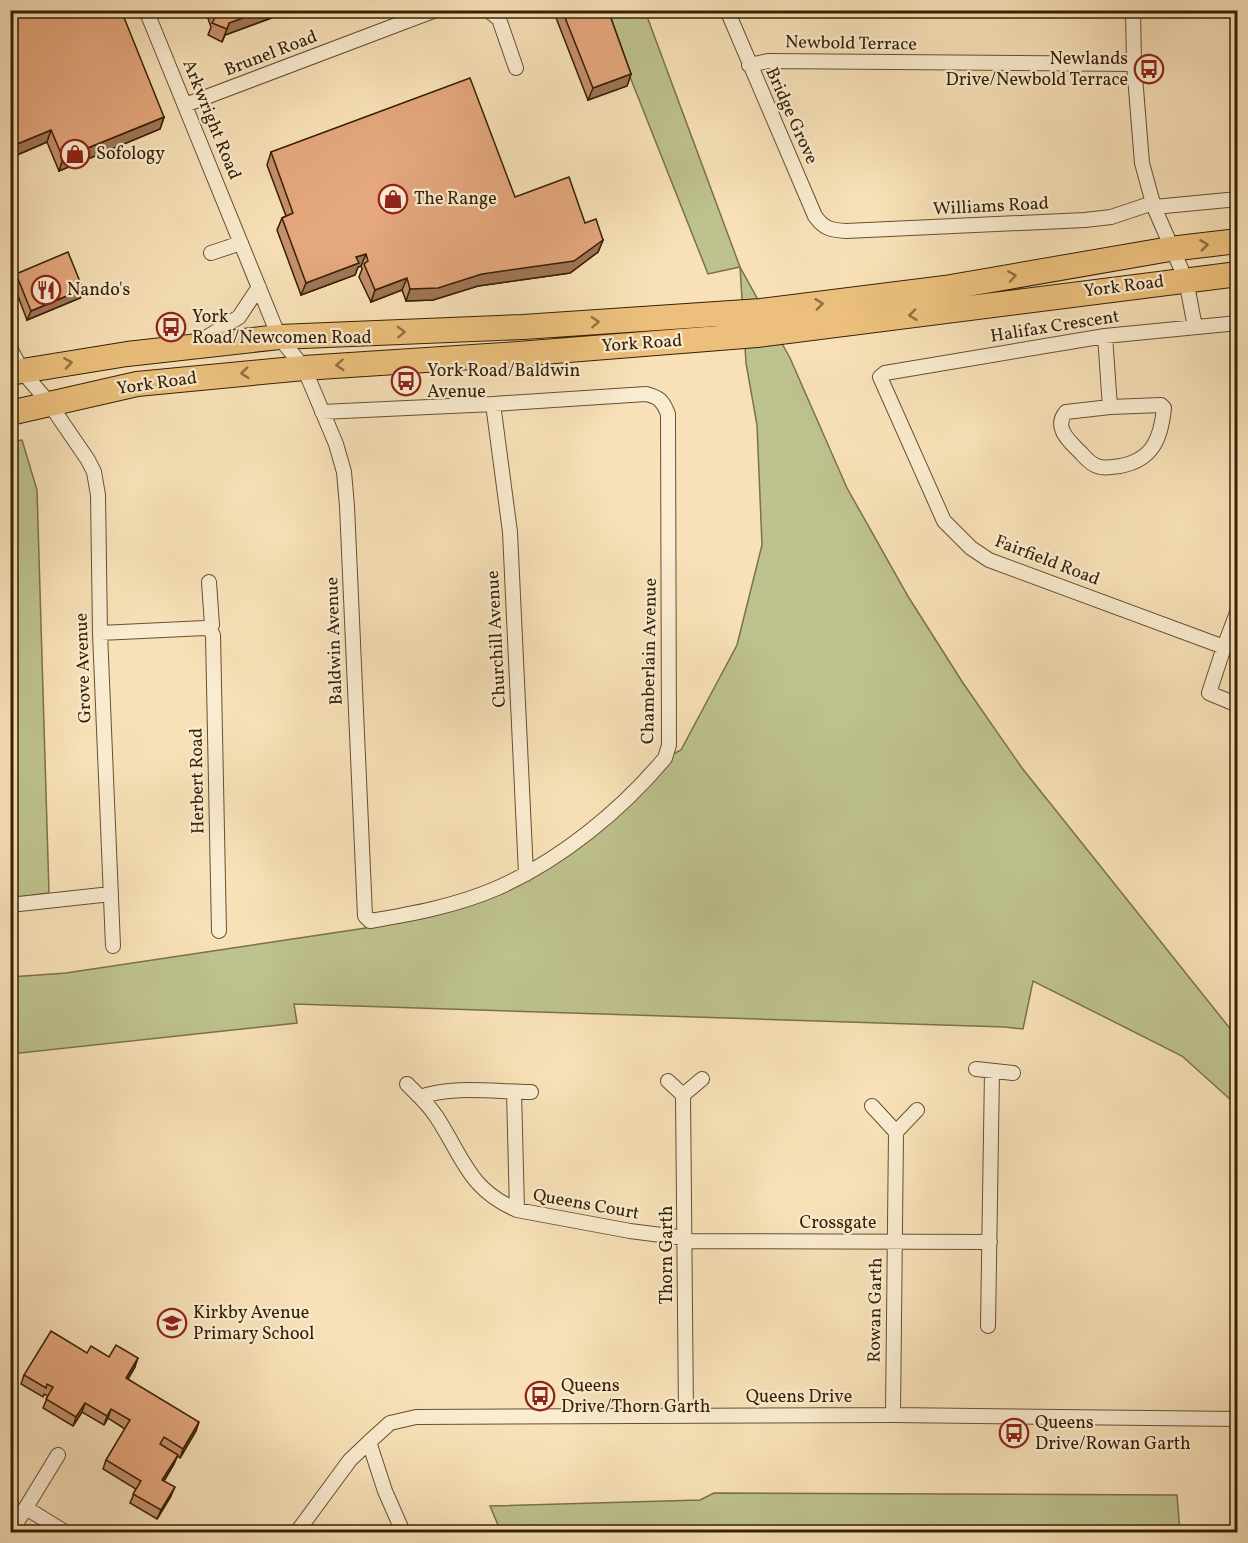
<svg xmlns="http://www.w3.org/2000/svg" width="1248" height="1543" font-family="Vollkorn,serif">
<rect width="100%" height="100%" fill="#f8e1b8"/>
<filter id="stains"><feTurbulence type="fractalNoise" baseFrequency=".00333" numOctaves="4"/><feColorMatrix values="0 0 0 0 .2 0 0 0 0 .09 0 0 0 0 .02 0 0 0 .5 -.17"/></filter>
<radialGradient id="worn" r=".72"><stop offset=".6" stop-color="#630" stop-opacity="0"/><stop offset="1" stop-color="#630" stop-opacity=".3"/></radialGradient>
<path fill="#bec28e" stroke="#7a7149" stroke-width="1.5" d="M604,11H645L740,267L790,358L847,488L909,598L963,683L1022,768L1232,1031L1237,1016V1244L1233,1159L1232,1101L1182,1056L1033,981L1023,1029L1005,1027L294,1004L297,1023L11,1054V977L66,973L366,928L526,874L559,854L665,758L681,750L737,645L762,545L757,425L746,363L740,267L708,274Z
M22,440L37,490L49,893L11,898L10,442Z
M714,1493L1177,1495L1180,1532H501L490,1506L700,1500Z"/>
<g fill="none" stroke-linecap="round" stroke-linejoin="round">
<g stroke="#665031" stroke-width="16">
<path id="minor" d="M146,10L279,337L304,368L336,444L344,472L347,506L365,916L370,921C412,914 455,906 495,889C558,862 621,811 665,758L669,745L668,414C663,401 659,397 646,394L493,404L322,412
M488,10L499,19L516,68
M727,10L815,216C824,229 831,230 846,231L1085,220L1111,217L1153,203
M1133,10L1134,64L1142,163L1154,207L1186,280L1195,327
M749,65L768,61L1134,64
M185,105L436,10
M1154,207L1238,199
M211,253L241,243
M1238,323L1105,336L885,373L880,377L944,521L971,548L989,560L1224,647L1238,610
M1105,336L1110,407L1161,405L1164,408C1161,438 1153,460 1120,466C1113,467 1104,469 1097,466C1090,464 1085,457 1079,451C1069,441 1053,427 1066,412L1110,407
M201,341L239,317L259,287
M10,348L22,371L49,403L88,460L94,472L98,495L100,633L113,946
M493,404L510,532L526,874
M209,582L212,625L210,630L213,635L219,931
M100,633L205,628L210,630
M1224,647L1209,693L1238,705
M10,905L111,894
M976,1069L1013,1073
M668,1081L683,1095L702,1079
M407,1084C417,1094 428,1104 436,1116C463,1157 468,1189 517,1210L630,1231L685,1238
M514,1092L517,1210
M683,1095L686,1415
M420,1097C454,1085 495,1092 531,1092
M872,1106L896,1132L917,1110
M686,1241L990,1242
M988,1326L992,1071
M893,1415L896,1132
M369,1442L385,1491L403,1532
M26,1508L65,1532
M11,1532L58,1455
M297,1532L350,1460L369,1442L390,1423L416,1417L893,1415L1238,1419"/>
</g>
<g stroke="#362004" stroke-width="26">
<path id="trunk" d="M10,373L127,354L279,337L523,327L761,311L945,288L1170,249L1238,241
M10,413L137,384L304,368L518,354L757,335L1238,274"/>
</g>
<use href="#minor" stroke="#faecd1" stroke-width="14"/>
<use href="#trunk" stroke="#ecc07c" stroke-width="24"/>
</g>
<path fill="#c5906c" stroke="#362004" stroke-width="1.5" d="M10,10L164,117L160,129L59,171L47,142L10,158Z
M205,10H293L225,35L222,42L208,35L211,27Z
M553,10H608L631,74L627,86L588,100Z
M271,152L515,197L585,223L603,240L598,252L570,273L478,286L433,300L406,301L402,290L371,302L359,277L362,269L361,266L358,267L355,275L301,295L277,230L282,218L286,216L267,165Z
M16,274L80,298L27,320L13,283Z
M87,1353L109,1357L135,1367L128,1379L196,1431L180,1458L177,1456L174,1464L164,1481L171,1496L157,1519L130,1503L136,1489L103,1469L106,1460L125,1429L108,1418L104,1425L82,1412L73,1426L43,1408L48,1396L44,1394L43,1397L21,1384L24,1375Z"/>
<path fill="#a07558" stroke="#362004" stroke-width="1.5" d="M264,10H293L225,35L222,42L229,23Z
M631,74L627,86L588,100L593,88Z
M164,117L160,129L59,171L63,158Z
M51,130L47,142L10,158V147Z
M603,240L598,252L570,273L478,286L433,300L406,301L410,289L482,274Z
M366,254L361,266L358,267L355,275L301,295L306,283L356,257Z
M407,278L402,290L371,302L375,290Z
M83,289L80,298L27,320L31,311Z
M138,1358L135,1367L123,1387L126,1378Z
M85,1403L82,1412L73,1426L76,1417Z
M111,1409L108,1418L104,1425L107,1416Z
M199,1422L196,1431L180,1458L183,1449Z
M178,1455L174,1464L159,1489L162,1480Z
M175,1487L171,1496L157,1519L161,1510Z"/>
<path fill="#e5a77d" stroke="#362004" stroke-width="1.5" d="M10,10H121L164,117L63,158L51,130L10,147Z
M214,10H264L229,23L227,29L212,23L216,16Z
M562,10H608L631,74L593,88Z
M470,78L515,197L569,177L585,223L596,219L603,240L574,261L482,274L438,288L410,289L407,278L375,290L364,264L368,261L366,254L356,257L359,263L306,283L282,218L293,213L271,152Z
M68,252L83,289L31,311L16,274Z
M51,1331L87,1353L91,1346L109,1357L116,1345L138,1358L126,1378L199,1422L183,1449L164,1437L160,1444L178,1455L162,1480L175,1487L161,1510L133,1494L141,1481L106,1460L130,1420L111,1409L107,1416L85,1403L76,1417L46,1399L53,1387L47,1384L46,1388L24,1375Z"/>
<defs><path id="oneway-chevron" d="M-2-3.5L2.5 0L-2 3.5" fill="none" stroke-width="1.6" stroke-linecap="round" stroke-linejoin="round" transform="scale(1.5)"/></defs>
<g stroke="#917040">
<use href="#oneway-chevron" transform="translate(1204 245) rotate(-7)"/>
<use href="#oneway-chevron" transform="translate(1012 276) rotate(-10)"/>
<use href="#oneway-chevron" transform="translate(819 304) rotate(-7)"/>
<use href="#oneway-chevron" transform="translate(913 315) rotate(173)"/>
<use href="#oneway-chevron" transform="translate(595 322) rotate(-3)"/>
<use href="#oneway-chevron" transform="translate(401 332) rotate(-2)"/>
<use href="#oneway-chevron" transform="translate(68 363) rotate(-9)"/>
<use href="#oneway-chevron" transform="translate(340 365) rotate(176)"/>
<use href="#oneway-chevron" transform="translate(245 373) rotate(174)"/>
</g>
<defs>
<g id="bus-ring" transform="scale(1.5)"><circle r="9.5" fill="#faecd1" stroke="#8f2418" stroke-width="1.5"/><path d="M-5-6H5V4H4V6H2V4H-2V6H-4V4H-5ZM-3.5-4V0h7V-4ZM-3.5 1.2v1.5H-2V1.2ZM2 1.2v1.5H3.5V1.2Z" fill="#8f2418"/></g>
<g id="shop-ring" transform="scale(1.5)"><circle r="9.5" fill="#faecd1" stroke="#8f2418" stroke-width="1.5"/><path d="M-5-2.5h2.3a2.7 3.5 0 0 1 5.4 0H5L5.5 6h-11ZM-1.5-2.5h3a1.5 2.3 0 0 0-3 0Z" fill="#8f2418"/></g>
<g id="restaurant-ring" transform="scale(1.5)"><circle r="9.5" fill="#faecd1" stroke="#8f2418" stroke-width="1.5"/><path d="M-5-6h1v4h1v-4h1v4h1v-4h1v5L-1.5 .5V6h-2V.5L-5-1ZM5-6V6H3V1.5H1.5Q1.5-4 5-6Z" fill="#8f2418"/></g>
<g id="school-ring" transform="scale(1.5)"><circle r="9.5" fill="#faecd1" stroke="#8f2418" stroke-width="1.5"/><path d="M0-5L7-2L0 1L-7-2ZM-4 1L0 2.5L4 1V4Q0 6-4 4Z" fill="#8f2418"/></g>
</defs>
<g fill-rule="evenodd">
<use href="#bus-ring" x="1149" y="69"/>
<use href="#shop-ring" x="75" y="154"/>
<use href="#shop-ring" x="393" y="199"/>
<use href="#restaurant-ring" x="46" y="290"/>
<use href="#bus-ring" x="171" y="327"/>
<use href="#bus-ring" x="406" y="381"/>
<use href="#school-ring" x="172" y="1323"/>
<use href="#bus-ring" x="540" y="1396"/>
<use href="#bus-ring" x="1014" y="1433"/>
</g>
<g text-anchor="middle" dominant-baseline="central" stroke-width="4.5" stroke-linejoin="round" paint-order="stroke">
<g font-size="18" fill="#362004" stroke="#faecd1">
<text transform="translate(851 44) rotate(1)">Newbold Terrace</text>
<text transform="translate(271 54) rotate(-21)">Brunel Road</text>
<text transform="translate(791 116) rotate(66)">Bridge Grove</text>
<text transform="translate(211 120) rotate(68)">Arkwright Road</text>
<text transform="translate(991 207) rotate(-3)">Williams Road</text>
<text transform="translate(1124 287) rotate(-7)">York Road</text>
<text transform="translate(1055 327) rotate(-9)">Halifax Crescent</text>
<text transform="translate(642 344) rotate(-4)">York Road</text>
<text transform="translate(157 384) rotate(-8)">York Road</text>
<text transform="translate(1047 561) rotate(21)">Fairfield Road</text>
<text transform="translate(497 639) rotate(-93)">Churchill Avenue</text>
<text transform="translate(335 641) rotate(-92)">Baldwin Avenue</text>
<text transform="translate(650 661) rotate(-89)">Chamberlain Avenue</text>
<text transform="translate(84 668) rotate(-92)">Grove Avenue</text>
<text transform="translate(198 781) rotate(-91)">Herbert Road</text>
<text transform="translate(586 1205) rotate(10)">Queens Court</text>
<text x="838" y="1223">Crossgate</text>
<text transform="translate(667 1255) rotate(-90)">Thorn Garth</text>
<text transform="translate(876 1310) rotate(-89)">Rowan Garth</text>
<text x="799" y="1397">Queens Drive</text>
</g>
<g font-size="18" fill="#362004" stroke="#faecd1" text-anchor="start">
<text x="1128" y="59" text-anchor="end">Newlands<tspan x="1128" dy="21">Drive/Newbold Terrace</tspan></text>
<text x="96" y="154">Sofology</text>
<text x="414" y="199">The Range</text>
<text x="67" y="290">Nando's</text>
<text x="192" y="317">York<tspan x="192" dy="21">Road/Newcomen Road</tspan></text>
<text x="427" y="371">York Road/Baldwin<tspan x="427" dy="21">Avenue</tspan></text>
<text x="193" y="1313">Kirkby Avenue<tspan x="193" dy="21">Primary School</tspan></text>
<text x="561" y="1386">Queens<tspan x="561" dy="21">Drive/Thorn Garth</tspan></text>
<text x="1035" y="1423">Queens<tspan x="1035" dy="21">Drive/Rowan Garth</tspan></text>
</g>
</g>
<rect width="1248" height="1543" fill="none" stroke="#f8e1b8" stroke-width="36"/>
<rect x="12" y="12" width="1224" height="1519" fill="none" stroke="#362004" stroke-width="3"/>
<rect x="18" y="18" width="1212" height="1507" fill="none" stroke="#362004" stroke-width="1.5"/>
<rect width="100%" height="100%" filter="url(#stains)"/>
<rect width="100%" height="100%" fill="url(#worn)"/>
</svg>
